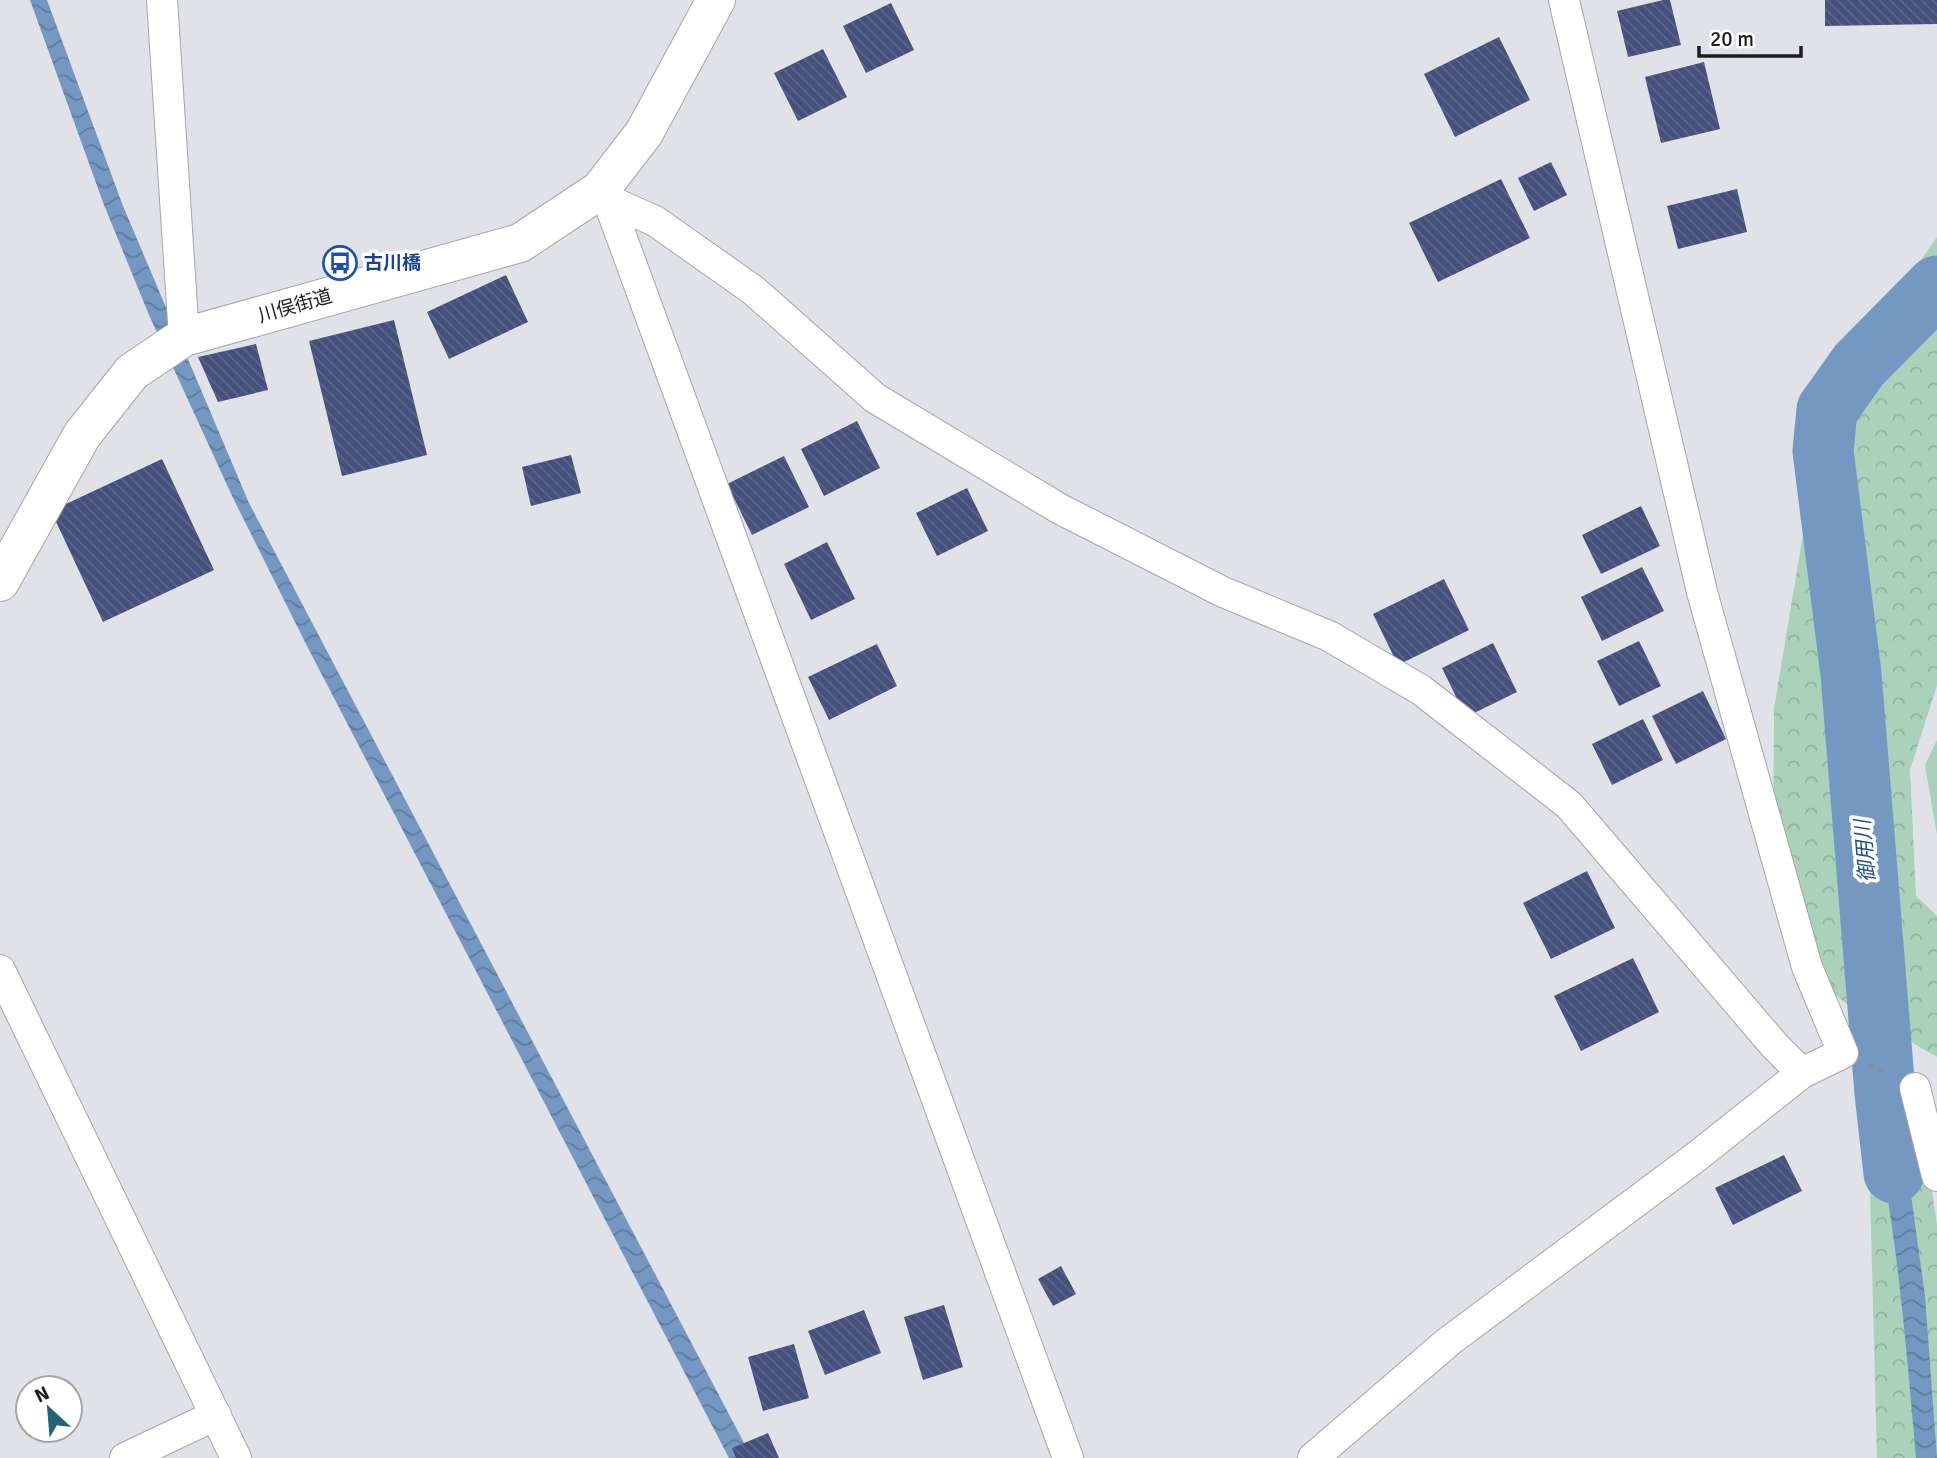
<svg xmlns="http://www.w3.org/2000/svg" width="1937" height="1458" font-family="Signika,'Noto Sans JP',sans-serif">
<defs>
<pattern id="forest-crowns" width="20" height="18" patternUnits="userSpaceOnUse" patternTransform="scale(1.75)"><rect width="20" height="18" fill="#aad1ba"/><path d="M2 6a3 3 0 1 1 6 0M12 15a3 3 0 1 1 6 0" fill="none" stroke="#92b39f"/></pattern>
<pattern id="water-waves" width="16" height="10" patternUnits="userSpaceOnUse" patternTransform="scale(1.75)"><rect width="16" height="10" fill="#7498c2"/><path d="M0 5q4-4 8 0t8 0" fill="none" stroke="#5e7b9d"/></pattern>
<pattern id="building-back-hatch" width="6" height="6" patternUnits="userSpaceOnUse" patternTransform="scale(1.75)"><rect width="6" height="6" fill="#46507c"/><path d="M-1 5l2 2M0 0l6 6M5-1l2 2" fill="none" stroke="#5d6589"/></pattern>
</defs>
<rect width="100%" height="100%" fill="#e0e2e8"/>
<path fill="#aad1ba" d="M1937,740V835L1925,765Z"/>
<path fill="url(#forest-crowns)" d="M1937,237V685L1910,770L1916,896L1937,916V1057L1850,1007L1810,973L1773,885L1774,709L1804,528L1852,381L1898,293Z
M1900,1144L1926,1150L1937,1225V1458H1877L1869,1153Z"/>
<path fill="url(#water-waves)" d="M30,0H47L123,206L249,503L752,1458H729L308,648L233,498L149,315L104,205Z
M1865,1083L1906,1096V1159L1925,1296L1937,1458H1916C1905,1333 1895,1205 1865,1083Z"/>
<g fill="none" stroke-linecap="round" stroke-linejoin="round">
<path stroke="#7498c2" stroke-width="61" d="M1894,1173L1885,1093L1851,674L1823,451L1827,410L1859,365L1937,286"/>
</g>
<path fill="url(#building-back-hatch)" d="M1663,0H1670L1681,45L1628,57L1617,11Z
M1825,0H1937V24L1825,26Z
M891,3L914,50L866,73L843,26Z
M1499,37L1530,100L1455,137L1424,74Z
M823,49L847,97L798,121L774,73Z
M1704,62L1720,129L1661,143L1645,77Z
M1551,162L1567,195L1534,211L1518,178Z
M1501,179L1530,238L1438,282L1409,223Z
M1737,189L1747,232L1678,249L1667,206Z
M506,275L528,322L449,359L427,312Z
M394,320L427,455L342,476L309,341Z
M256,344L268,390L218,402L198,357Z
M857,421L880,468L824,496L801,449Z
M571,455L581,493L531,506L522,467Z
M784,456L809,507L752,535L727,484Z
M162,459L214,570L103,622L51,511Z
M967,488L988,531L937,556L916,513Z
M1641,506L1660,546L1601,574L1582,535Z
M827,542L855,599L811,620L784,564Z
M1642,567L1664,611L1602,641L1581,597Z
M1444,579L1469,630L1398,665L1373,614Z
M1639,641L1661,686L1619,706L1597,661Z
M1493,643L1517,692L1466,717L1442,668Z
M877,644L897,686L829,720L808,677Z
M1703,691L1726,739L1676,764L1652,716Z
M1643,719L1663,760L1612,785L1592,744Z
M1587,871L1615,928L1551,959L1523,903Z
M1633,958L1659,1012L1581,1051L1554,996Z
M1784,1155L1802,1191L1733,1225L1715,1188Z
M1061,1266L1076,1294L1053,1306L1038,1279Z
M944,1305L963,1367L923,1380L904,1317Z
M864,1310L881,1353L825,1375L808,1331Z
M794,1344L809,1398L763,1411L748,1357Z
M768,1433L779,1458H736L732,1448Z"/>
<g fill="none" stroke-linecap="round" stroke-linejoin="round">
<g stroke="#a3a5ab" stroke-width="32">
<path id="street" d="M162,0L184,337
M601,191L608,200L1068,1458
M608,200L655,221L753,290L875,398L1060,509L1223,592L1329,636L1421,690L1569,805L1775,1046L1802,1073
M0,970L236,1458
M1915,1088L1937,1176
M125,1458L216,1415
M1313,1458L1448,1342L1696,1157L1802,1073L1843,1053L1807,967L1702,592L1564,0"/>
</g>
<g stroke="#a3a5ab" stroke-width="40">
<path id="secondary" d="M0,582L82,435L132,372L184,337L520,243L600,190L644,133L716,0"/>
</g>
<path stroke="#8c8d92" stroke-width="4.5" stroke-dasharray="5 5" stroke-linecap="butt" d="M1869,1065L1886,1074"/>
<use href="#street" stroke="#fff" stroke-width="30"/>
<use href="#secondary" stroke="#fff" stroke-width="38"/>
</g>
<defs>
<g id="bus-ring" transform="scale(1.75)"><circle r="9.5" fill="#fff" stroke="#1a4fb4" stroke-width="1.5"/><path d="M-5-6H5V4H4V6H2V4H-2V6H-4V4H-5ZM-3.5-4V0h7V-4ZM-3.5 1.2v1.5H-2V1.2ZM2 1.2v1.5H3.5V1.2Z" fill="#1a4fb4"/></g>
</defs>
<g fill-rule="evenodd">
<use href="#bus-ring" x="340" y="263"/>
</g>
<g text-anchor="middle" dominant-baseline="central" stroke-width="7" stroke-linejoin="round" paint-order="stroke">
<g font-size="19" font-weight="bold" fill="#164399" stroke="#fff" text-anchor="start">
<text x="364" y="263">古川橋</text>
</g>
<g font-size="19" fill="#1c1d1f" stroke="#fff">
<text transform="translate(295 306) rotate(-16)">川俣街道</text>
</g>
<g font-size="21" font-style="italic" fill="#1d5186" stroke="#fff">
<text transform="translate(1865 851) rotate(-95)">御用川</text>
</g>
</g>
<g transform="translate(49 1409) rotate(334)"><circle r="33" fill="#ffffff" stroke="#a4a5a5" stroke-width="2"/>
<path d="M0-5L12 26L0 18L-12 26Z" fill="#216377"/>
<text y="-10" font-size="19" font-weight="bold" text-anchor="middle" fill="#1c1d1f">N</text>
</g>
<path d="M1699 46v10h102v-10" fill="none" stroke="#1c1d1f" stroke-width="3.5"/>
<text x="1710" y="46" font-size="21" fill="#1c1d1f" stroke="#ffffff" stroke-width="5" paint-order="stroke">20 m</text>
</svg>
